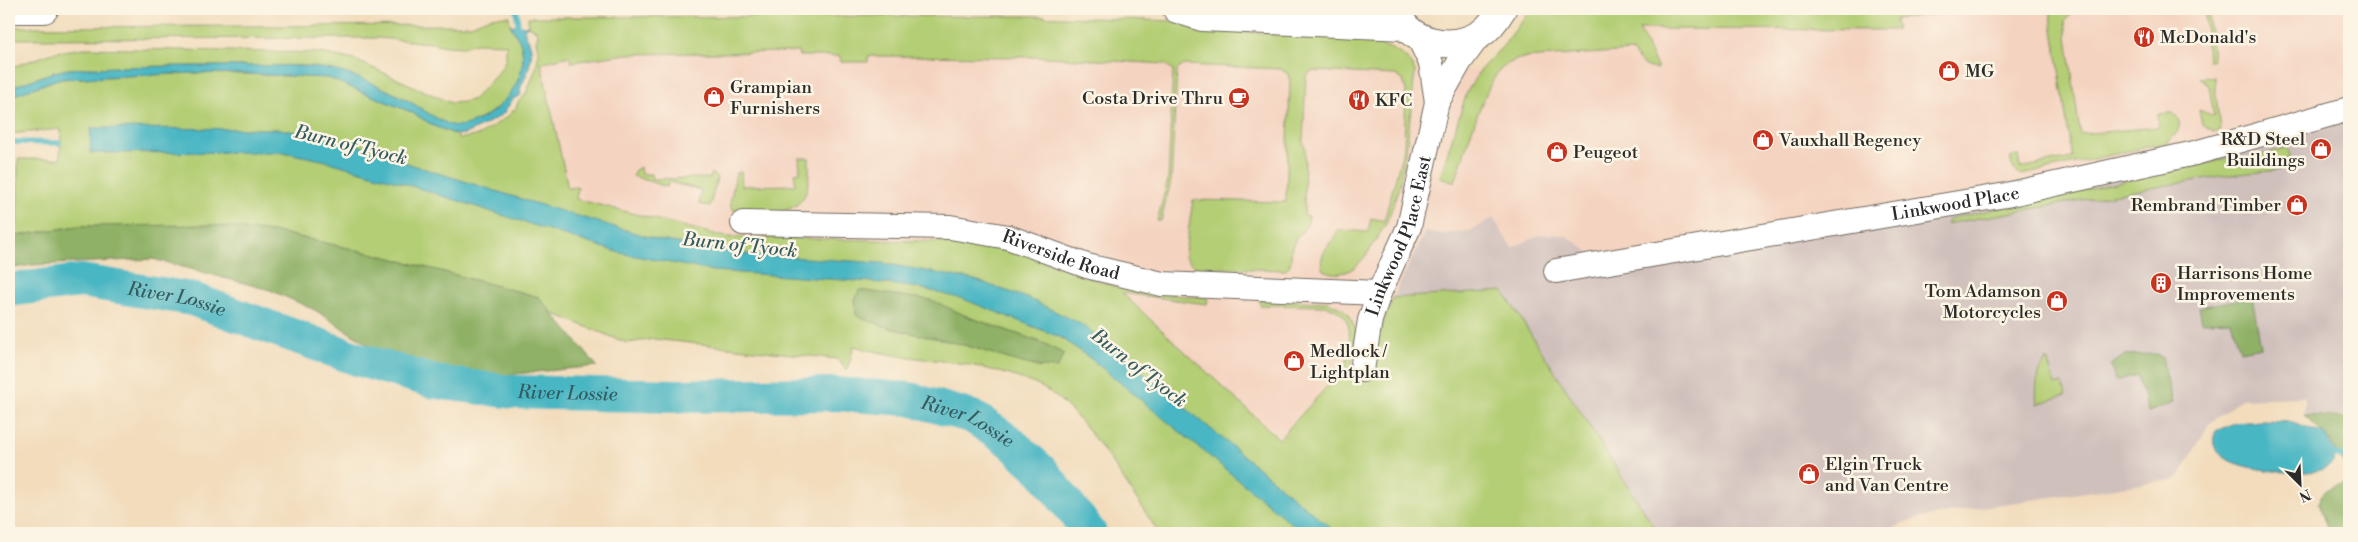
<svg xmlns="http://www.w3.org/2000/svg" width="2358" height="542" font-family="'Libre Bodoni',serif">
<rect width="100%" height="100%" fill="#fcf5e5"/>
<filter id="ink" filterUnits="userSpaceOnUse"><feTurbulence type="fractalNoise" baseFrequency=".02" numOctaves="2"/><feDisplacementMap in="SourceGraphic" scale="10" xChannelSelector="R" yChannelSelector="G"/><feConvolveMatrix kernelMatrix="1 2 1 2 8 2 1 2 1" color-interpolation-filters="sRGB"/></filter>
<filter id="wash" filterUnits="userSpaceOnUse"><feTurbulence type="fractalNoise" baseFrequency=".0096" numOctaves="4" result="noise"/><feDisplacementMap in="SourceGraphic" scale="20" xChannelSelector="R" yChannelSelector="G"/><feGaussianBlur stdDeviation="1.12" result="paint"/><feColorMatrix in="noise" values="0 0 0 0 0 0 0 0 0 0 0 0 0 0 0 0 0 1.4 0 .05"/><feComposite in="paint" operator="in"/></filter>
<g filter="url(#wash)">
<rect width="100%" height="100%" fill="#f2dcbc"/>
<path fill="#f4d3c0" d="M1531,9H2349V109L2195,153L1604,263L1567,236L1540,235L1512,248L1493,218L1470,231L1445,234L1425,232L1393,298L1377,337L1370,372L1333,380L1279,439L1116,287L970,242L726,237L576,199L566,189L567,182L541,64L570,56L571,62L627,54L799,52L868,56L1045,57L1312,71L1415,72L1481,69L1504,45Z"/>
<path fill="#d0c0bc" d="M2349,109V417L2304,415L2305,397L2241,399L2209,424L2178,479L1982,507L1910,520L1885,533H1658L1503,291L1393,298L1425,232L1445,234L1470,231L1493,218L1512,248L1540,235L1553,234L1567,236L1604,263L1914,209Z"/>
<path fill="#b4ce74" stroke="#707c50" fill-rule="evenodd" d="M1531,9H1984L1895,19L1897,30L1639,29L1658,69C1644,69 1639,61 1632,51L1523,58C1514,60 1506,64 1500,70C1483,88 1464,156 1455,182L1440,177L1467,92L1481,69L1504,45Z
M2050,9H2075L2065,21L2080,134L2158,127L2157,114L2173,113C2185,124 2178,134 2166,143L2021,175C2014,171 2010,165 2011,157L2018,154L2020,168L2072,158Z
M2201,9H2208L2213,60H2208L2205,16Z
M509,16C509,29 520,36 522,50C528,84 496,116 465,125C462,126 457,127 454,126C438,122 422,108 407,100C384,87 356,77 330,70C306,63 272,66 247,66C188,66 129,66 69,69L54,72L9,88V68L56,52L85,48L321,53L355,60L451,103L464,102L474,99L499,72L506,59V44L476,43L463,47L446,46L431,43L378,38L9,39V27L471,25L490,17Z
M1033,16L1175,21L1209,29L1361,40C1382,45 1407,50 1415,72C1409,120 1407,179 1386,223C1382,231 1376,239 1372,246C1361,264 1346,281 1323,270C1316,254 1333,243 1338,230L1368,232L1371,218L1384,221L1404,148L1406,91L1403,80L1395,75L1312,71L1306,76L1303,142L1305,147L1304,215L1309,216C1309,228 1298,233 1293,244C1289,252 1294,264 1286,270L1194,267L1185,257V253L1193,200L1286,202L1290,82L1288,74L1281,69L1184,65L1177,70L1171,181L1161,221H1157L1168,180L1173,70L1165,64L1045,57L868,56V62H841L840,56H799L798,52L627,54L571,62L569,56L541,63L567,183V188L578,187L576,199L726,237L970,242L1033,257L1116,287L1162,294L1208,298L1207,304L1122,293L1279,439L1333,380L1345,372C1348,345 1360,315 1326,306L1260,305L1259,300L1328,302L1343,309L1349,315L1356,331L1351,371L1377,337L1393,298L1503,291L1658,533H1159C1133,495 1082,408 1043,388C1021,377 994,370 970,365C932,358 891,358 854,346L847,371L837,359L654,339L627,343L552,313L539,297L379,255L281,233L78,226L17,236L18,159H60L61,129L9,134V97L58,79L195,73L249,74L328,78L411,112L434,126L457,135L458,139L480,135L507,117L516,108L518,102L526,94L536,68L539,53L536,41L538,35L536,30L526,25H528V17ZM971,318L1043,343L1064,354L1041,368L961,344L889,328Z
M2214,77L2220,130L2213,132L2202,124L2199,110L2214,116L2209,86L2200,78Z
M2287,147L2291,158L2280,162V170L2220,176L1946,224L1949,219L2230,158L2237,163Z
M799,158H809C809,168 810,179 807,189C799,219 757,215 733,210L730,203L736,173L741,172L742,186L795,185V173L800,172Z
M640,167L641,174H651L652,179L711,178V173L717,178L710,206L699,204L701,190L669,182L667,187L633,176L634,171Z
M2047,359L2055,385L2062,383L2066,395L2037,404C2035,388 2037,371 2047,359Z"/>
<path fill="#8fb166" stroke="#5d6e48" d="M212,225L281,233L379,255L539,297L597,366L484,377L387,357L315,310L270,290L153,259L32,265L9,269V237L78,226Z
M859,290L931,300L971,318L1043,343L1064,354L1057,368C1025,368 992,352 960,344C926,334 888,332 856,315L855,300Z
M2252,297L2261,347L2240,351L2231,321L2202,322L2199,307Z
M2157,354L2162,358L2173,403L2148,412L2137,375L2115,381L2111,365L2125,355Z
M2304,415L2349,418V474L2331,442Z
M2349,482V533H2329L2318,503C2324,486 2334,487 2349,482Z"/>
<path fill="#48b6c3" stroke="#3a7077" d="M510,25L528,26L524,29C525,35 528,38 530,44C535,58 525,78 520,89L521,95L513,99L503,114L488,123L465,134L457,135L434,126L411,112L328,78L249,74L195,73L58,79L9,97V88L54,72L69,69C125,66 180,66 236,66C266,66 297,64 327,69C353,73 381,87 405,99C417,105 446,127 458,126C492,123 529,84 522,49C521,41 514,33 510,25Z
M91,128L280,129L346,141L416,166L531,202L659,240L745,254L882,263L975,280L1030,299L1079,323L1107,343L1337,533H1303L1091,359L1062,338L963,299L919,288L872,282L712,271L620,253L393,180L322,160L283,152L90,153Z
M2261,421L2290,422L2324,434L2335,451L2333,462C2328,466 2323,470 2316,471C2296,475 2197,471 2216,431L2234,423Z"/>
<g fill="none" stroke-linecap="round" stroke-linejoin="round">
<path stroke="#48b6c3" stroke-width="5.5" d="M516,9L519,31
M9,142L59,143
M2327,453L2349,458"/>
<path stroke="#48b6c3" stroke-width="34" id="s1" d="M9,290L81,281L192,299L360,360L435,382L513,392L677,396L836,394L910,399L973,417L1009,441L1043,472L1090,533"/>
</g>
</g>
<g filter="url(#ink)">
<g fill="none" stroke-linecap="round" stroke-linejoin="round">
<g stroke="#71695e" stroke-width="26">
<g id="minor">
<path d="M1418,36L1431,63L1437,102"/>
<path id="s2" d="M743,223L950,227L1008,237L1087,266L1162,284L1379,293"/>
<path id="s3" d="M1556,271L2006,195L2195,153L2349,109"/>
<path id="s4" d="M1362,370L1370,320L1379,293L1409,227L1437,102L1459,63L1480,34"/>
</g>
</g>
<g stroke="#71695e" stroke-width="30">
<path id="highway" d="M9,9H44
M1177,9L1202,17L1405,26
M1396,11C1408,44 1451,51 1479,35C1489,29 1496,19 1502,9"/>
</g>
<use href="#minor" stroke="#fff" stroke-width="24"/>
<use href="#highway" stroke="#fff" stroke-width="28"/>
</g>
</g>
<defs>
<g id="restaurant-disc" transform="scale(1.125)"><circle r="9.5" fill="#c8321e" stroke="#fcf5e5"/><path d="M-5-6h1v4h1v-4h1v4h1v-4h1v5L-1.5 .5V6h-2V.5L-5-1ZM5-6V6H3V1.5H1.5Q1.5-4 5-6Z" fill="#fff"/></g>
<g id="shop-disc" transform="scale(1.125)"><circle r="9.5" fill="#c8321e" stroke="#fcf5e5"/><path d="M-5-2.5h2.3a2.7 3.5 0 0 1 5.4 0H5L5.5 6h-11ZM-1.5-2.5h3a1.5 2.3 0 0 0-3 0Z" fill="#fff"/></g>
<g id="cafe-disc" transform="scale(1.125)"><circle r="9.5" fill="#c8321e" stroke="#fcf5e5"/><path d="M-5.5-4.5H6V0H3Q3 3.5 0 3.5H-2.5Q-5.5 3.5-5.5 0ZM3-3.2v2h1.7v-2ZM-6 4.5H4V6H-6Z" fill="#fff"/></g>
<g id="building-disc" transform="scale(1.125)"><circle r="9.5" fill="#c8321e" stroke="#fcf5e5"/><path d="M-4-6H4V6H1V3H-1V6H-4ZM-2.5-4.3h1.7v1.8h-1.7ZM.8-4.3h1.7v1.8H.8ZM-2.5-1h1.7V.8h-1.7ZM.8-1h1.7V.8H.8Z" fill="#fff"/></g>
</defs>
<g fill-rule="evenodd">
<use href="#restaurant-disc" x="2144" y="37"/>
<use href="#shop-disc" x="1949" y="71"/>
<use href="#shop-disc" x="714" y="97"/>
<use href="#cafe-disc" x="1239" y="98"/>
<use href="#restaurant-disc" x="1359" y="100"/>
<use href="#shop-disc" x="1763" y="140"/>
<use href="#shop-disc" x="2321" y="149"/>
<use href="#shop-disc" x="1557" y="152"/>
<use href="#shop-disc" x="2297" y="205"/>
<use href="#building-disc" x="2161" y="283"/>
<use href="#shop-disc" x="2057" y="301"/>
<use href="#shop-disc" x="1294" y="361"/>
<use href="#shop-disc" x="1809" y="474"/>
</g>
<g text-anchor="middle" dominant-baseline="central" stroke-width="5" stroke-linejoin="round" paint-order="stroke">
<g font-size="18" fill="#2b2b2b" stroke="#fcf5e5" text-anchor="start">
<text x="2160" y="37">McDonald's</text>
<text x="1965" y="71">MG</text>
<text x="730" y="87">Grampian<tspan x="730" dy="21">Furnishers</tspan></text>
<text x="1223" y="98" text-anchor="end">Costa Drive Thru</text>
<text x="1375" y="100">KFC</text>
<text x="2305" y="139" text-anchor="end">R&amp;D Steel<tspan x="2305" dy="21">Buildings</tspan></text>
<text x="1779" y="140">Vauxhall Regency</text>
<text x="1573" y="152">Peugeot</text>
<text x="2281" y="205" text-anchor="end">Rembrand Timber</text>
<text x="2177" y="273">Harrisons Home<tspan x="2177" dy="21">Improvements</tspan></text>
<text x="2041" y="291" text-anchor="end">Tom Adamson<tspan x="2041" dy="21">Motorcycles</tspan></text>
<text x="1310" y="351">Medlock /<tspan x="1310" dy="21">Lightplan</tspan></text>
<text x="1825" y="464">Elgin Truck<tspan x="1825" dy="21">and Van Centre</tspan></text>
</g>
<g font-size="18" fill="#2b2b2b" stroke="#fcf5e5">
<text stroke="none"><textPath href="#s3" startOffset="405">Linkwood Place</textPath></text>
<text stroke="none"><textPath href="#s4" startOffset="140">Linkwood Place East</textPath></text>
<text stroke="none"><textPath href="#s2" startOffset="322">Riverside Road</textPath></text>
</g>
<g font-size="19" font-style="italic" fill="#355c60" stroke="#fcf5e5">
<text transform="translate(351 145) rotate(14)">Burn of Tyock</text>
<text transform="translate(740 245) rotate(6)">Burn of Tyock</text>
<text stroke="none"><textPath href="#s1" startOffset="170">River Lossie</textPath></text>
<text transform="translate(1139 368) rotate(38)">Burn of Tyock</text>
<text stroke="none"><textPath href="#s1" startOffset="575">River Lossie</textPath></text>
<text stroke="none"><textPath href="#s1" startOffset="980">River Lossie</textPath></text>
</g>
</g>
<rect width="2358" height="542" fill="none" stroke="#fcf5e5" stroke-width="30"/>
<g transform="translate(2300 484) rotate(156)" stroke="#fcf5e5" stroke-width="4" paint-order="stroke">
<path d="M0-4L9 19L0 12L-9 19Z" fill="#2b2b2b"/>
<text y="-8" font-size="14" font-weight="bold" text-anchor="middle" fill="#2b2b2b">N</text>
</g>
</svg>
